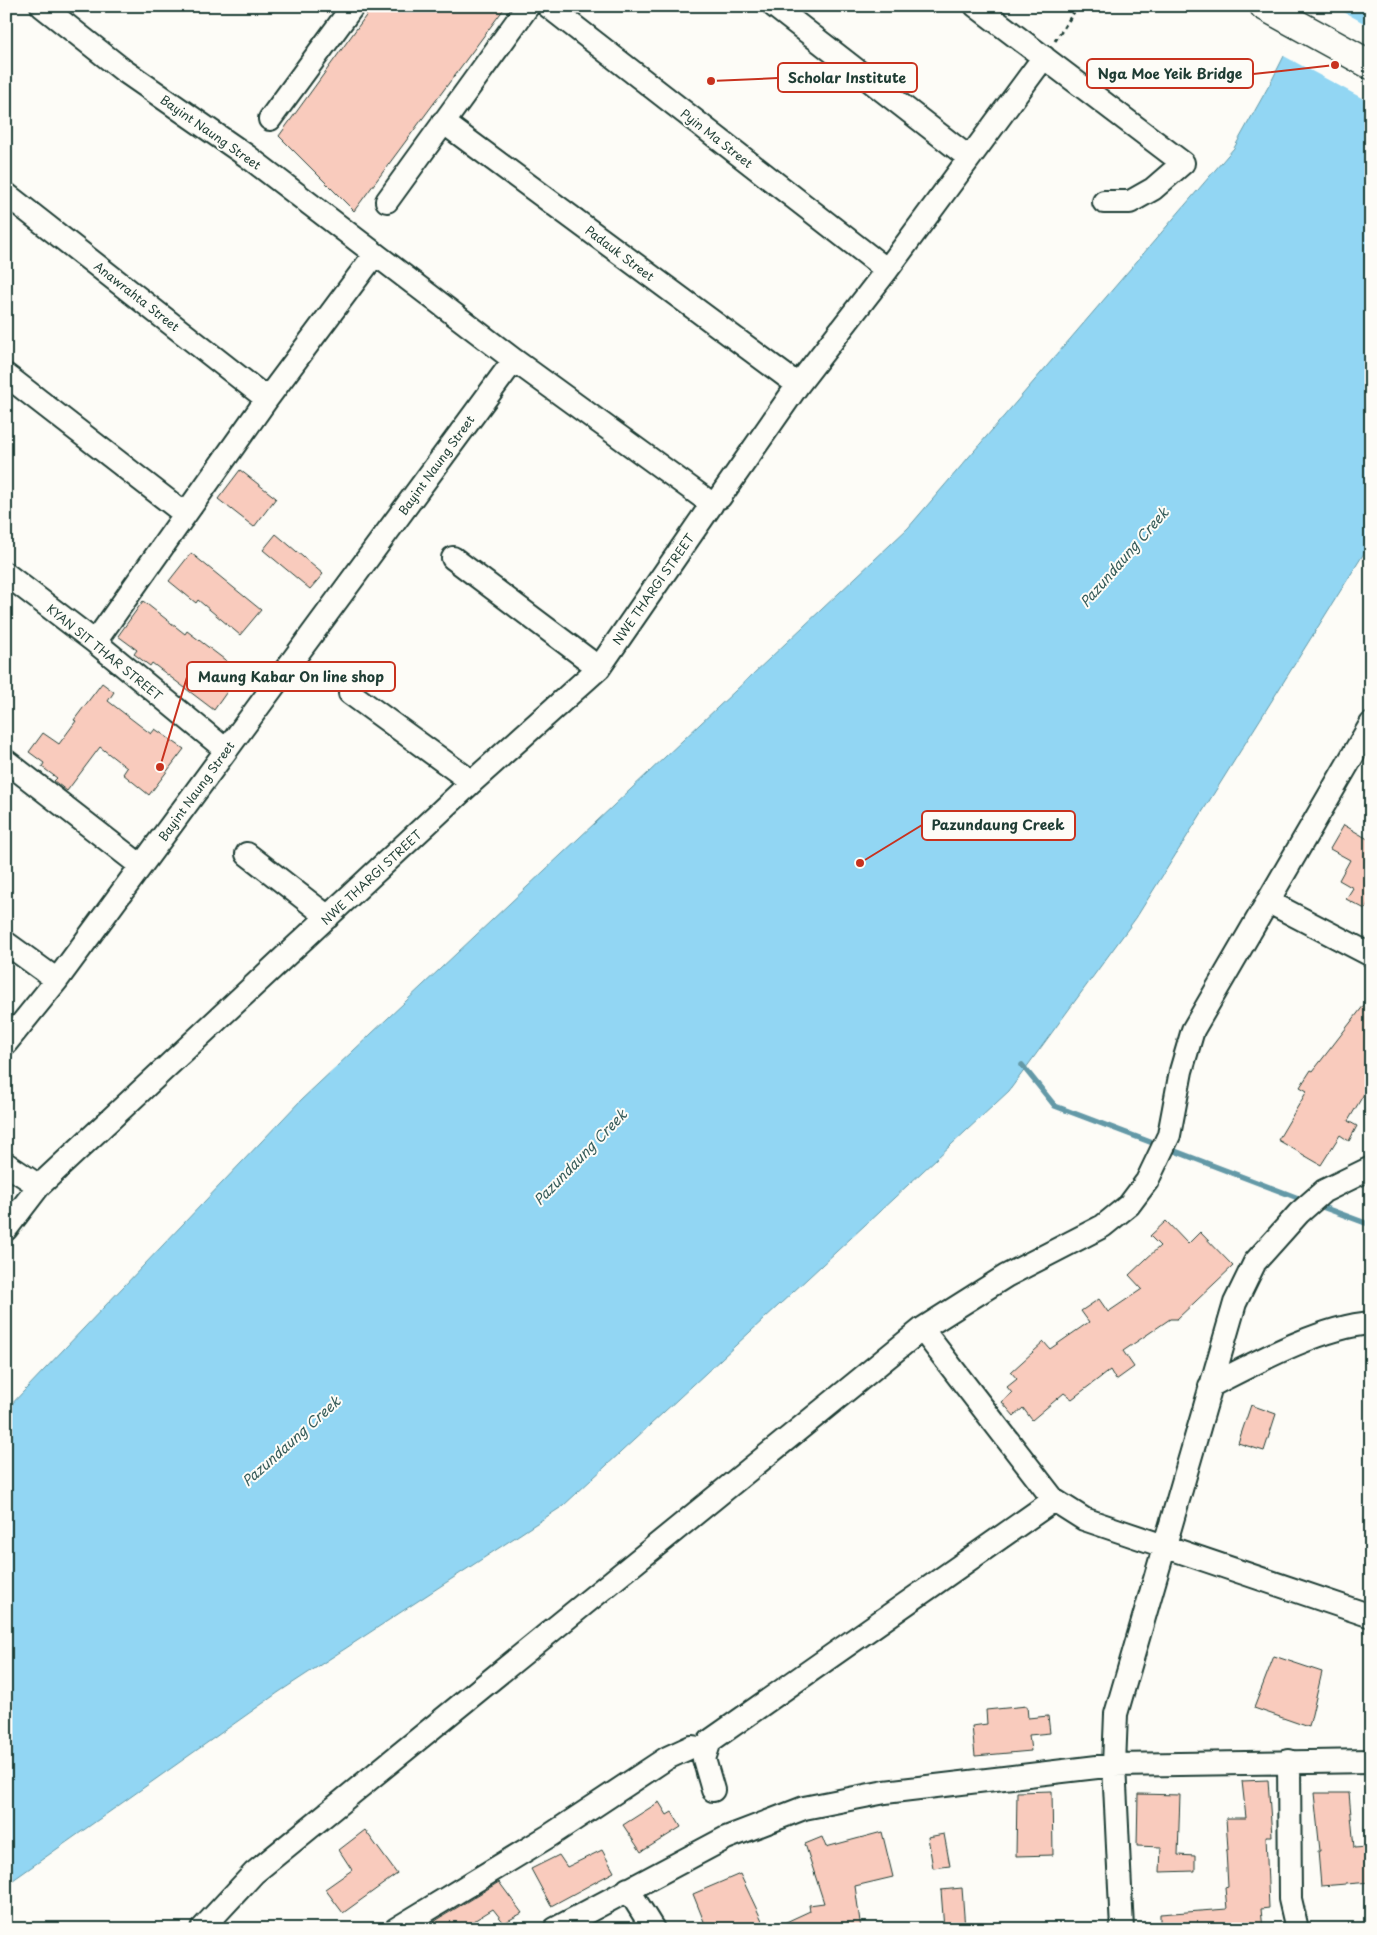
<svg xmlns="http://www.w3.org/2000/svg" width="1377" height="1935" font-family="'Playpen Sans',sans-serif">
<rect width="100%" height="100%" fill="#fdfcf7"/>
<filter id="ink" filterUnits="userSpaceOnUse"><feTurbulence type="fractalNoise" baseFrequency=".02" numOctaves="2"/><feDisplacementMap in="SourceGraphic" scale="10" xChannelSelector="R" yChannelSelector="G"/><feConvolveMatrix kernelMatrix="1 2 1 2 8 2 1 2 1" color-interpolation-filters="sRGB"/></filter>
<g filter="url(#ink)">
<path fill="#92d6f3" stroke="#6499a7" d="M1309,6H1371V542L1136,918L1009,1091L563,1506L279,1692L6,1885V1410L301,1100L908,528L1234,148L1272,80Z"/>
<path fill="#fdfcf7" d="M1306,6H1333L1371,27V103L1282,55Z"/>
<g fill="none" stroke-linecap="round" stroke-linejoin="round">
<path stroke="#6499a7" stroke-width="5.5" d="M1022,1065L1055,1106L1158,1145
M1167,1148L1306,1201
M1317,1205L1371,1225"/>
</g>
<path fill="#f9cbbd" stroke="#1f3d34" d="M373,6H506L354,211L279,136Z
M240,470L276,498L254,527L218,499Z
M276,534L323,574L310,589L263,550Z
M191,553L261,610L240,635L198,600L196,603L169,581Z
M143,601L185,634L187,631L241,672L214,710L152,663L150,666L134,654L137,650L118,636Z
M102,683L114,692L108,701L151,734L155,729L184,749L149,795L123,774L127,768L100,747L67,791L54,781L57,778L42,767L44,763L29,752L43,733L59,744L76,721L74,720Z
M1344,825L1371,841V899L1365,909L1346,899L1353,888L1339,880L1350,860L1330,849Z
M1371,996V1082L1348,1121L1357,1126L1349,1141L1340,1135L1321,1165L1278,1140L1307,1091L1300,1087L1311,1070L1313,1071Z
M1166,1221L1188,1244L1200,1232L1233,1266L1177,1319H1170L1123,1351L1134,1367L1116,1380L1110,1370L1072,1399L1064,1393L1032,1420L1023,1408L1014,1416L1002,1402L1012,1393L1007,1387L1017,1379L1011,1372L1044,1342L1050,1349L1089,1322L1081,1311L1099,1299L1108,1312L1142,1289L1129,1275L1160,1246L1150,1236Z
M1251,1405L1276,1414L1264,1451L1238,1443Z
M1274,1656L1322,1672L1309,1727L1254,1708Z
M1027,1706L1028,1718L1048,1716L1050,1733L1029,1735L1031,1751L975,1756L972,1726L987,1724L986,1710Z
M1268,1780L1272,1836H1266L1269,1908L1261,1909L1263,1929H1224V1927L1160,1929V1914L1227,1909L1225,1888L1228,1887L1226,1850H1228L1226,1818H1246L1242,1781Z
M1052,1791L1053,1855L1016,1856L1017,1792Z
M1314,1793H1349L1354,1848L1368,1847L1371,1882L1321,1886L1318,1851H1320Z
M1138,1794L1180,1795L1178,1855L1195,1856V1871L1160,1872L1161,1847L1137,1846Z
M659,1802L667,1815L672,1812L681,1827L641,1852L623,1825Z
M365,1830L397,1874L343,1913L325,1889L352,1870L339,1850Z
M882,1832L893,1877L855,1886L861,1929H771L810,1911L809,1905L824,1903L805,1844L822,1837L826,1847Z
M944,1834L950,1866L933,1868L928,1837Z
M602,1850L614,1872L551,1906L531,1869L559,1855L567,1867Z
M740,1874L766,1929H707L693,1894Z
M499,1882L522,1913L504,1923L493,1909L461,1929H422Z
M962,1888L965,1929H944L941,1890Z"/>
<g fill="none" stroke-linecap="round" stroke-linejoin="round">
<g stroke="#1f3d34" stroke-width="26">
<path id="street" d="M548,6L887,270
M774,6L968,157
M976,6L1183,163L1153,189L1130,202H1104
M270,119L353,6
M443,122L798,385
M6,194L267,399
M387,201L528,6
M6,375L185,514
M720,497L798,385L887,270L1044,57
M453,558L599,668
M6,574L95,642L226,750
M95,642L267,399L375,254
M350,693L472,782
M6,761L141,866
M247,854L328,917
M1269,902L1371,955
M6,943L57,980
M6,1043L57,980L514,360L247,156L123,70L42,6
M6,1164L39,1186
M6,1229L39,1186L472,782L599,668L712,504L514,360
M922,1329L1054,1500L1084,1519L1371,1616
M1210,1386C1255,1363 1320,1327 1371,1323
M1289,1761L1290,1899L1297,1929
M713,1790L704,1759L710,1741L1054,1500
M628,1889L653,1929
M202,1929L254,1873L922,1329L1006,1276L1103,1226L1129,1205L1147,1181L1169,1135L1181,1071L1193,1030L1371,724
M396,1929L549,1836L667,1758L691,1747L706,1749
M555,1929L726,1838L804,1808L885,1792L1114,1765L1371,1761
M1122,1929L1114,1765L1116,1714L1235,1303L1255,1262L1299,1213L1324,1191L1371,1168"/>
</g>
<g stroke="#1f3d34" stroke-width="31">
<path id="primary" d="M1264,6L1371,65"/>
</g>
<path stroke="#1f3d34" stroke-width="3" stroke-dasharray="4 4" stroke-linecap="butt" d="M1055,41L1078,6"/>
<use href="#street" stroke="#fdfcf7" stroke-width="22"/>
<use href="#primary" stroke="#fdfcf7" stroke-width="28"/>
</g>
</g>
<g text-anchor="middle" dominant-baseline="central" stroke-width="4" stroke-linejoin="round" paint-order="stroke">
<g font-size="12" fill="#1f3d34" stroke="#fdfcf7">
<text transform="translate(211 132) rotate(35)">Bayint Naung Street</text>
<text transform="translate(717 138) rotate(38)">Pyin Ma Street</text>
<text transform="translate(620 253) rotate(37)">Padauk Street</text>
<text transform="translate(137 296) rotate(38)">Anawrahta Street</text>
<text transform="translate(436 465) rotate(-54)">Bayint Naung Street</text>
<text transform="translate(653 589) rotate(-55)">NWE THARGI STREET</text>
<text transform="translate(105 652) rotate(39)">KYAN SIT THAR STREET</text>
<text transform="translate(196 791) rotate(-54)">Bayint Naung Street</text>
<text transform="translate(371 877) rotate(-43)">NWE THARGI STREET</text>
</g>
<g font-size="14" font-style="italic" fill="#365c5a" stroke="#fdfcf7">
<text transform="translate(1124 557) rotate(-49)">Pazundaung Creek</text>
<text transform="translate(580 1157) rotate(-46)">Pazundaung Creek</text>
<text transform="translate(291 1441) rotate(-42)">Pazundaung Creek</text>
</g>
</g>
<path fill="none" stroke="#c8321e" stroke-width="2" d="M1335 65L1253 74M711 81L778 78M160 767L187 677M860 863L922 825"/>
<g fill="#c8321e" stroke="#fdfcf7" stroke-width="2">
<circle cx="1335" cy="65" r="5"/>
<circle cx="711" cy="81" r="5"/>
<circle cx="160" cy="767" r="5"/>
<circle cx="860" cy="863" r="5"/>
</g>
<g fill="#fdfcf7" stroke="#c8321e" stroke-width="2">
<rect x="1087" y="59" width="166" height="29" rx="5"/>
<rect x="778" y="63" width="139" height="29" rx="5"/>
<rect x="187" y="662" width="208" height="29" rx="5"/>
<rect x="922" y="811" width="153" height="29" rx="5"/>
</g>
<g font-size="14" text-anchor="middle" font-weight="bold" fill="#1f3d34">
<text x="1170" y="79">Nga Moe Yeik Bridge</text>
<text x="847" y="83">Scholar Institute</text>
<text x="291" y="682">Maung Kabar On line shop</text>
<text x="998" y="830">Pazundaung Creek</text>
</g>
<rect width="1377" height="1935" fill="none" stroke="#fdfcf7" stroke-width="25"/>
<rect x="12" y="12" width="1352" height="1910" fill="none" stroke="#1f3d34" stroke-width="2" filter="url(#ink)"/>
</svg>
